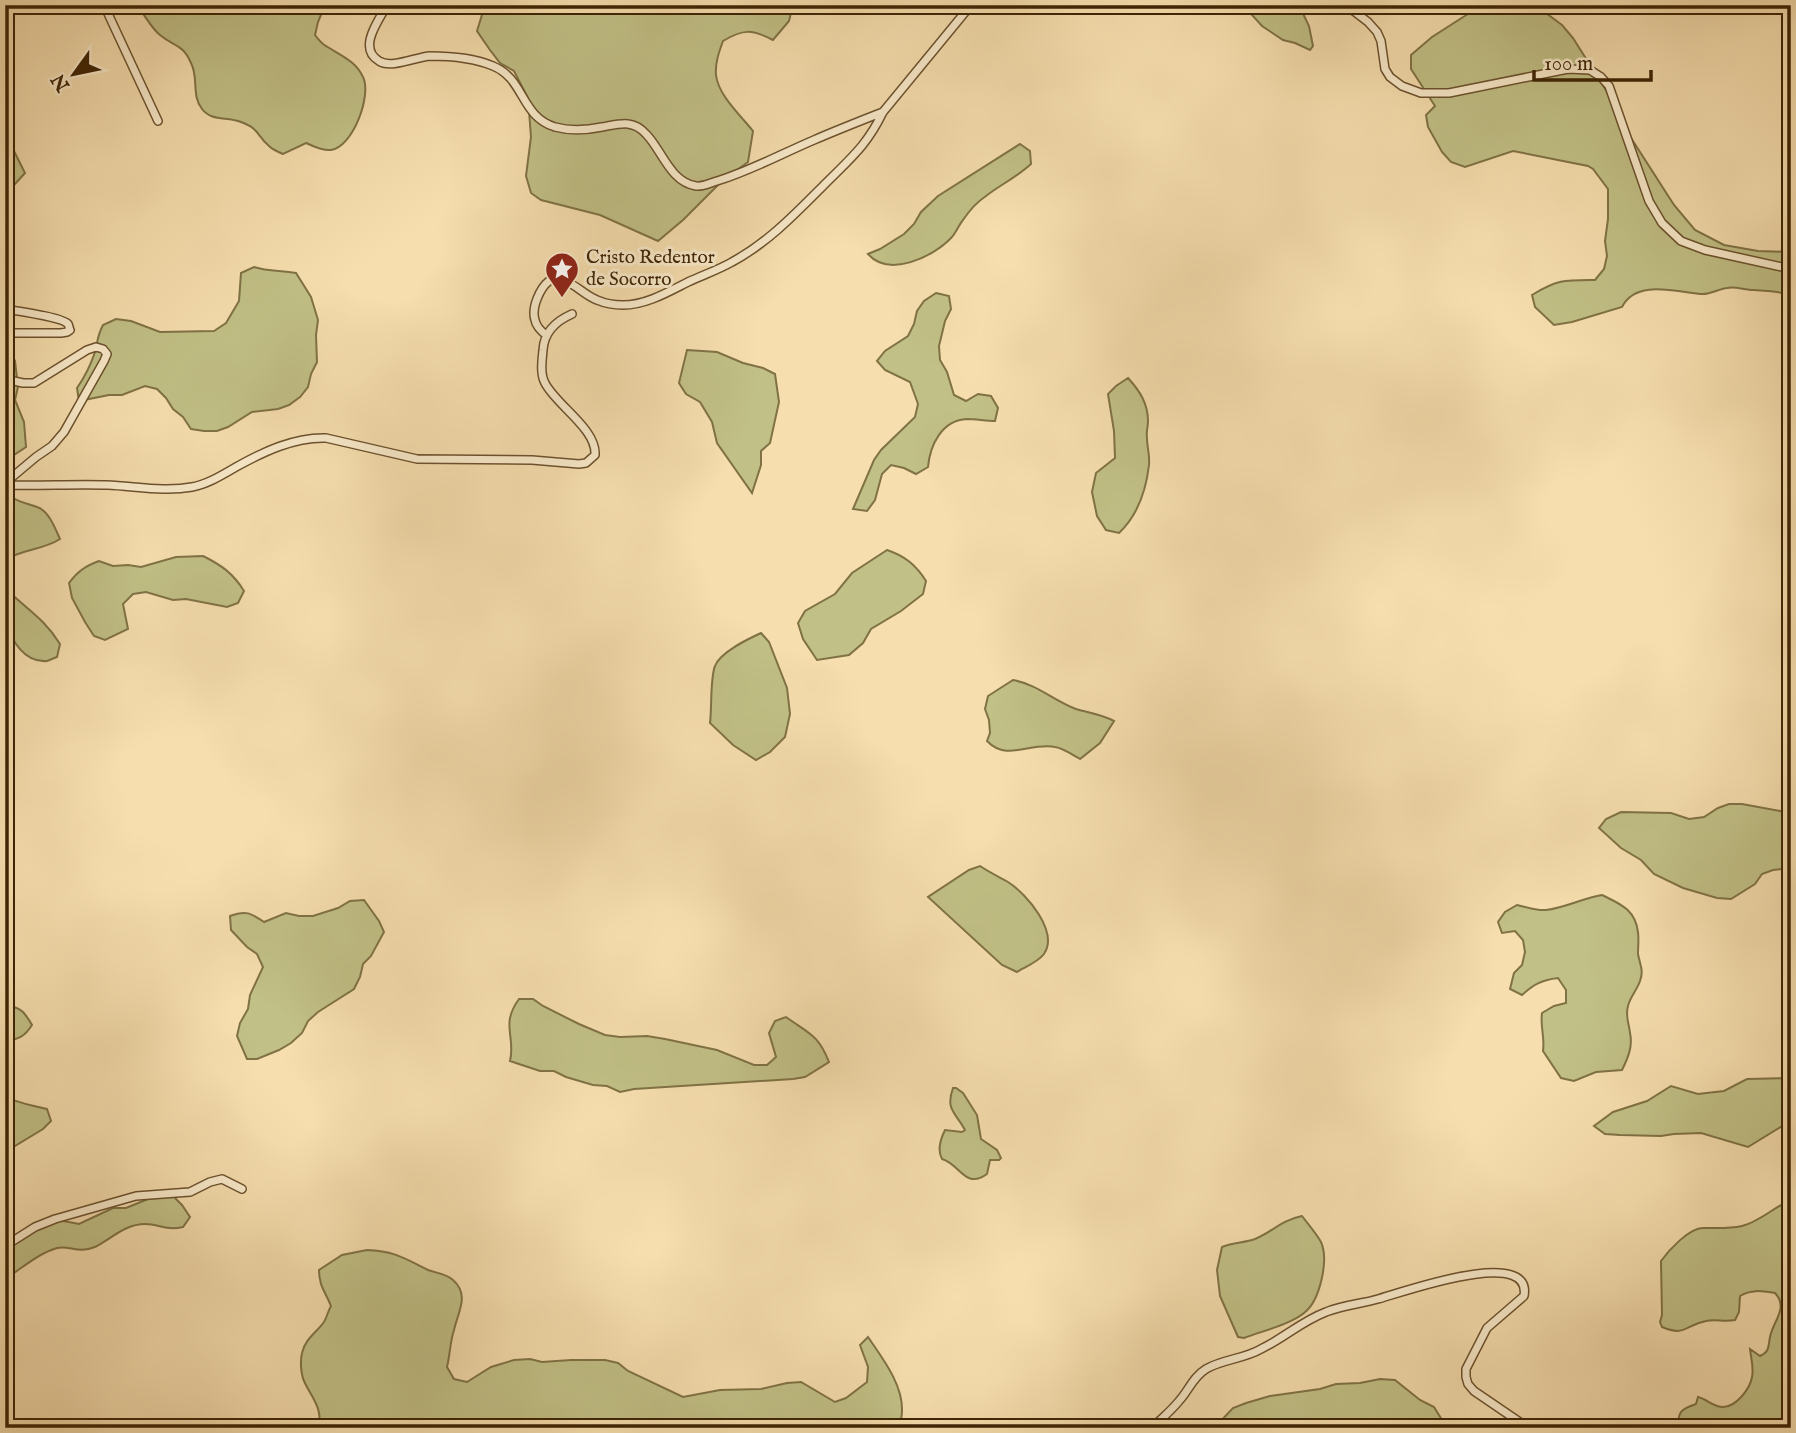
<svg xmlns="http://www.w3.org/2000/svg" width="1796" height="1433" font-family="'IM FELL English',serif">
<rect width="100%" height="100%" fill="#f6deae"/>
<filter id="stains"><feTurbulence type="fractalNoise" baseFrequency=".00286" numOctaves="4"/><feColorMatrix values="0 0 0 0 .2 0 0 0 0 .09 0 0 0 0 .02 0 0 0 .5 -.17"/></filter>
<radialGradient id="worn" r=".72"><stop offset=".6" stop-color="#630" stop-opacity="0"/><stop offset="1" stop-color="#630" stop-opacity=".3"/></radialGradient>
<path fill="#c1c086" stroke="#807245" stroke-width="2" d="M136,5H325L318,22L315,35C318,39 322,44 326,46C340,55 356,61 363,77C372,95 353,147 331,150C322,151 313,146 306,143L283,154C278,152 273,150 269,146C256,135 260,129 241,122C227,116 212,122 202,109C191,95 199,78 191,63C183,44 173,46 160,35C150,27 145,14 136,5Z
M485,5H793L789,21L773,40C752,29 743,29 723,41C719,52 715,63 716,75C718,95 741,116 753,131L748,162L722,181L683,220L658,241L600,215L541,200L531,193L526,176L531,137L528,98L514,71L500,63L490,50L477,31Z
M1243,5H1299L1309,26L1313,46L1310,50L1295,43L1283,40L1262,26Z
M1485,5H1535L1562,25L1573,38L1609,95L1624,127L1674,205L1695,230L1724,245L1758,251L1791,252V295C1778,291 1767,291 1754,290C1744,290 1736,286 1727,288C1718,289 1710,295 1701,294C1676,292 1636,279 1622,307L1572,322L1554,325L1535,307L1532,295C1558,279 1566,280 1595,280L1604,269L1607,256L1605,241L1608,219V189L1593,169L1588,166L1513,151L1465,167L1451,162L1442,152L1428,127L1426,115L1435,106L1411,69V55L1432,37L1471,12Z
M5,133L25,173L5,195Z
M1020,144L1030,151L1031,164C1017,177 1000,185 986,196C977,202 969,211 963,220C958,226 956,233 951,238C933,257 889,278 868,254L880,249L904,234L914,224L921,212L938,196Z
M254,267C269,272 281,270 296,273L311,297L318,320L316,335L317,362L311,374L308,387L300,397L289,405L278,409L252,412L228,427L217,431H204L191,429L183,417L173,409L166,398L157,389L145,386L122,395H109L79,401L77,388C84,378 91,364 95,352C98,341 97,336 103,325L116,319L131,321L160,332L214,331L226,323L239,301L241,273Z
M936,293L949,296L951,309L945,321L939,346L940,360L947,372L954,395L966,401L978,394L991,396L998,408L995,421C986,421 976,419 967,419C942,420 930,445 928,467L916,474L904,468L891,465L882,474L875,500L867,511L853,509L874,460L881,450L915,417L918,404L910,382L885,370L877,361L885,351L908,336L914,324L917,311L924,301Z
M5,340L15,361L18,387L15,400L24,422L26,447L5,461Z
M687,350L717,352L743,363L763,368L775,374L779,402L770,443L761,451V465L752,493L717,443L712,422L700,402L686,394L679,383Z
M1128,378C1140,391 1148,404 1148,421C1148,427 1146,432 1147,438C1147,447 1150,455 1149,465C1146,491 1138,515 1119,533L1106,530L1097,516L1092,492L1096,473L1115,458L1114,431L1108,394L1116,386Z
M15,499C22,503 29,504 37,507C49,511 55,528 60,539C43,550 23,549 5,560V501Z
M887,550C905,556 916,565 926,581L923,594L901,611L871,629L863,643L849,655L817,660L803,639L798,623L805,611L835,594L852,573Z
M203,556C221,565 233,573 244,591L238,603L227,607L186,599L173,600L146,592L133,594L123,604L128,629L105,640L94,636L85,622L72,598L69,583C77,572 85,566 99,561L113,566L128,565L141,567L176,557Z
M5,588C25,608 44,618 60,644L57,657C54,658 50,660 47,661C24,663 11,640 6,621C3,611 5,598 5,588Z
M761,633L769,642L787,688L790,714L785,737L770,752L756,760L733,745L710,723C712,708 710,678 715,666C720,652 748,639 761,633Z
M1013,680C1039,685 1052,700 1076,709C1089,713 1101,714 1114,721L1100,743L1080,759C1073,755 1063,748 1055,747C1030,742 1007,762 987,741L990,733L989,720L985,709L988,696Z
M1729,804H1742L1791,813V868L1773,870L1762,874L1755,884L1731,899L1717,898L1683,888L1654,874L1641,860L1621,848L1599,828L1606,819L1621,812L1671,813L1689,819L1704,817L1718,808Z
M980,866C989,872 999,877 1008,882C1027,894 1059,932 1044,954C1038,962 1025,967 1017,972L1002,965L928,897L969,870Z
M1602,895C1620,904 1635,909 1638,932C1639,940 1638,947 1638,954C1640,965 1644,970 1640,981C1637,990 1630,997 1628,1006C1625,1016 1629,1023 1630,1033C1633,1046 1628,1058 1622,1070L1596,1072L1574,1081L1561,1078L1543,1051C1545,1037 1540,1027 1542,1013L1554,1006L1566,1003V990L1558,978C1542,980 1534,984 1522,995L1510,989L1514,973L1522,965L1525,952L1523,940L1515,931L1502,933L1498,922L1505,912L1517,905C1526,907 1537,911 1546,910C1565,908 1583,898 1602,895Z
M364,900L379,921L384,932L371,956L363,964L360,977L354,989L318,1012L308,1021L302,1033L291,1043L279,1050L257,1059H247L237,1036L240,1023L248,1009L250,995L263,967L257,954L247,947L231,930L230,916C246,910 251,913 264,922L286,913L299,916H313L338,908L350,901Z
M519,999H533L543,1006L579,1024L605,1035L620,1037L647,1036L665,1039L717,1050L754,1065H767L776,1057L769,1033L775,1021L786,1017C808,1033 818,1034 829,1062L805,1077L793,1079L634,1089L620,1092L607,1086L593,1085L566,1077L554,1071H540L510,1061C516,1036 500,1025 519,999Z
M5,1006C21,1006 25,1013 32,1025C25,1036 19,1040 5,1040Z
M1791,1078V1124L1784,1125L1748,1147L1701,1133L1674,1134L1661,1136L1620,1135L1605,1134L1594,1126L1613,1112L1647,1101L1671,1086L1698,1094L1724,1091L1747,1079Z
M953,1088H956L963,1093L977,1115L981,1139L997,1150L1001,1158L999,1160H990L987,1174C965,1190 960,1164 942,1159C937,1150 941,1138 945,1130L962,1132L965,1130C956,1113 945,1110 953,1088Z
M5,1096C18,1104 33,1105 47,1109L51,1121L43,1129L5,1152Z
M161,1197H174L182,1205L190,1217L183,1227C165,1231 160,1224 145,1224C125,1224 111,1239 95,1247C78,1254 69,1245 57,1248C39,1253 21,1269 5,1279V1249L53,1219L79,1224L113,1208H126L148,1199Z
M1791,1200V1428H1765L1766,1423L1763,1419L1755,1424L1752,1428H1679C1677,1412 1681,1409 1696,1404L1698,1397C1707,1399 1713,1407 1723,1407C1736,1407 1750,1389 1752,1377C1754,1368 1751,1358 1750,1349L1760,1356C1770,1351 1768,1347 1770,1337C1773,1321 1789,1308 1775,1293C1762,1291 1751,1289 1740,1296L1739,1312L1735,1320C1725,1322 1715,1319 1706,1321C1685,1325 1686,1337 1662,1327L1660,1322L1662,1315L1661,1261C1669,1250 1689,1228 1703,1228C1716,1228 1729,1229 1742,1226C1759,1222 1774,1207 1791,1200Z
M1302,1216C1308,1224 1316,1233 1321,1242C1329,1260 1320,1301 1304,1313C1289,1325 1262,1331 1244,1338L1238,1337L1220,1296L1217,1270L1222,1247C1234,1242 1244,1243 1255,1239C1272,1232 1282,1220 1302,1216Z
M367,1250C394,1251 404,1258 428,1270C436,1273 447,1274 453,1280C470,1295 458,1312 454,1330C450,1342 450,1355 447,1367L454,1379L467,1382L491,1367L514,1360L530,1359L542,1362L571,1360H605L618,1363L628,1371L683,1397L720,1390L761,1389L787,1383L801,1382L835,1402L846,1398L867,1382L868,1367L860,1345L868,1337C882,1358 903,1384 902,1411C902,1417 900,1422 900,1428H318C324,1409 311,1397 304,1381C301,1374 300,1361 302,1353C305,1339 316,1333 324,1322C327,1317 328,1311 331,1306C325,1291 319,1286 319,1270L342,1255Z
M1380,1379L1395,1380L1420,1400L1434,1407L1447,1428H1214L1233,1408L1246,1403L1270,1396L1320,1389L1336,1384L1360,1383Z"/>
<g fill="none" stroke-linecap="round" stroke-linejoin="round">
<g stroke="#6c522e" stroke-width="10">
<path id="minor" d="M104,5L158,121
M387,5C379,20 357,48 379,61C391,69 416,57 430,56C450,56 474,58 493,66C525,79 520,116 555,127C570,131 587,130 602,127C619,124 633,119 646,134C662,150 670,182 696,186C703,187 710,183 717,181C750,171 781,154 814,140C837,130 860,121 883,112
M609,5L619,9L625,5
M1346,5L1368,22L1377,32L1381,41L1385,69L1390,77L1402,86L1421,93H1449L1568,69L1590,70L1601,77L1609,86L1649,201L1662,223L1681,241L1705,250L1791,269
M5,309C16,311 62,317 68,324C69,326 69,328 70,330L67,332L61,333H5
M546,335C541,331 536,326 535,320C531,308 540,288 549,281C570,275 579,293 597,300C604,303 615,305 623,305C646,305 668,292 688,282C703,275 718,270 732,262C769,242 797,212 826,183C852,157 867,145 883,112L971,5
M5,379L23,383H34L87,350L96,347L103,349L107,354L104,361L64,432L52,446L36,457L5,483
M5,485C39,486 73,484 107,485C135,486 164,492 192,487C208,484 222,475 236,467C263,452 294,437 326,438L417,459L532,460L579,464L586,463L595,455C597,429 556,405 545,383C540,374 542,361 543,350C544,332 556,321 572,314
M5,1246L35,1227L55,1219L136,1196L190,1192L210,1182L222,1179L242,1189
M1152,1428C1161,1419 1171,1411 1179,1401C1189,1390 1193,1377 1206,1369C1223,1359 1244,1359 1261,1349C1284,1338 1302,1321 1326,1312C1343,1305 1361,1304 1378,1299C1400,1293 1533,1245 1524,1296L1487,1328L1466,1369V1377L1468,1384L1474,1391L1521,1423L1538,1428"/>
</g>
<use href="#minor" stroke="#f9eaca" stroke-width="7"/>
</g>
<defs>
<g id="sight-pin" transform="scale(1.75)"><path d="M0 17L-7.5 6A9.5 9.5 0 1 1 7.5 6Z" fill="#8f2418" stroke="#f9eaca"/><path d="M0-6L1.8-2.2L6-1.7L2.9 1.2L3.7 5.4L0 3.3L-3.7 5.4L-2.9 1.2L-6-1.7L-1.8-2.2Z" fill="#fff"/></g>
</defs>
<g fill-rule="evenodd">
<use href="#sight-pin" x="562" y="269"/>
</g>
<g text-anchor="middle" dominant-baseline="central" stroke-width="6" stroke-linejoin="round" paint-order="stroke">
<g font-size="19" fill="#3e2404" stroke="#f9eaca" text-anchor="start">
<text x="586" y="258">Cristo Redentor<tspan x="586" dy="22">de Socorro</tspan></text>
</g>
</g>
<rect width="1796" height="1433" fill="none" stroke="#f6deae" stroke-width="28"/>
<rect x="7" y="7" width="1782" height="1419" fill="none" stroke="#3e2404" stroke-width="3.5"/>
<rect x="14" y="14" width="1768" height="1405" fill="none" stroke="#3e2404" stroke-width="2"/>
<g transform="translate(74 74) rotate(237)" stroke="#f9eaca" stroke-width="5" paint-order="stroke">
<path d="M0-5L12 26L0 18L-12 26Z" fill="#3e2404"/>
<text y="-10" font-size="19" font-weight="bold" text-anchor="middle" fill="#3e2404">N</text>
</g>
<path d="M1534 70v10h117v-10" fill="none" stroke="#3e2404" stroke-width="3.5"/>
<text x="1544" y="70" font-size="21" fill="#3e2404" stroke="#f9eaca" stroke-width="5" paint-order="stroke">100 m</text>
<rect width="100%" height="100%" filter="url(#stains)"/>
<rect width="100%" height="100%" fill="url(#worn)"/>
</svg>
